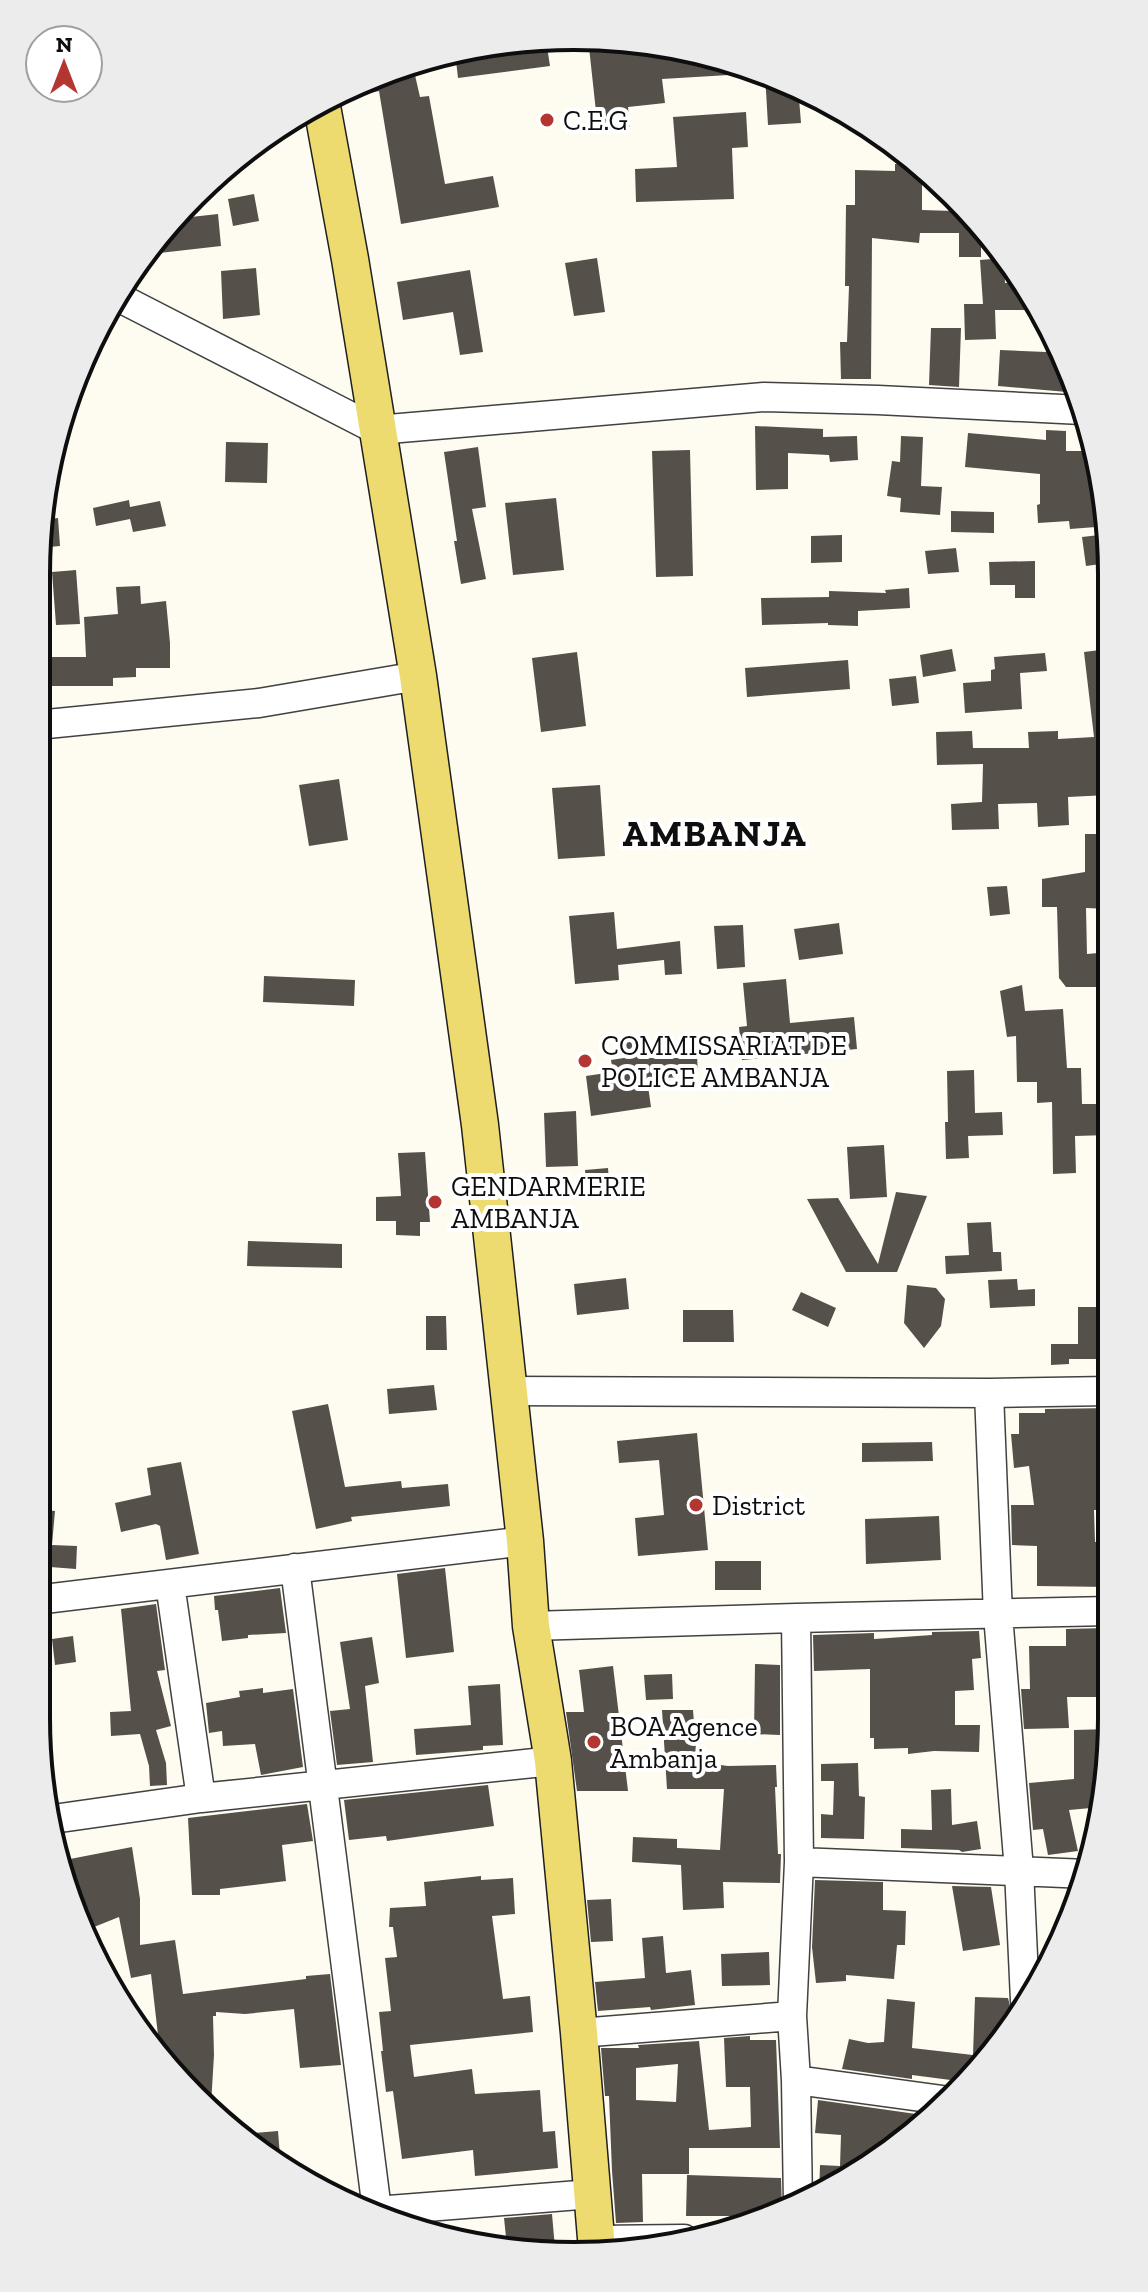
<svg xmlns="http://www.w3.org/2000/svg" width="1148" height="2292" font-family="'Zilla Slab',serif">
<rect width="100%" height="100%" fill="#fefcf0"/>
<path fill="#56504b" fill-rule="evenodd" d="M609,37L713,54L762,73L662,79L665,103L628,107L630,127L598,130L588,38Z
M546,40L550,66L458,78L455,52Z
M412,62L420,97L429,96L445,184L493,176L499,207L401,224L379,91L343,99L341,92L401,65Z
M765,74L798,86L801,123L768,125Z
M746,112L748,147L732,148L734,199L636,202L635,169L677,167L673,117Z
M895,164L922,165V210L954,211V197L981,225V257H959V233H920L919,243L872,238L871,379H841L840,342H847L849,286H845L846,205H855V170L895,171Z
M254,194L259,221L233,226L228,199Z
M218,214L221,246L142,255L173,219Z
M597,258L605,312L574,316L565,263Z
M1004,258L1005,283H1022L1037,310H995L996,339L965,340L964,304H983L980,260Z
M256,268L260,315L223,319L221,271Z
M470,270L483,352L460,355L453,312L403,320L397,282Z
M931,328H961L959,387L929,385Z
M1048,328L1071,369L1078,393L998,386L1000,350L1046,352Z
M755,426L823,429V437L857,436L858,460L830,462L829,455L788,453V489L756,490Z
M1046,430L1066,431V451H1090L1091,478L1100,477L1102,484L1103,500H1093L1096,527L1070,529L1069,521L1038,523L1037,505L1040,504V474L965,467L968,433L1046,440Z
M901,436L923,437L921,486L942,487L940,515L900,512L901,498L887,496L892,461L900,462Z
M226,442L268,443L267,483L225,482Z
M478,447L486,507L472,509L486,579L461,584L454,541H457L444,452Z
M690,450L693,576L656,577L652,451Z
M556,498L564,570L513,575L505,503Z
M129,500L130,507L160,501L166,526L133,532L130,519L96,526L93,508Z
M951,511L994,512V533L951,532Z
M58,518L60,546L37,548L40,520Z
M1108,534V563L1086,566L1082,537Z
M842,535V562L811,563V536Z
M956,548L959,572L928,574L925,551Z
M1035,561V598H1015V585H990L989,562Z
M76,570L80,624L56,625L52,572Z
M140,586L141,604L166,601L170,643V668H136V677L113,678V686H51V657H86L84,617L118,614L116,587Z
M909,588L910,608L858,611V626L828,625V623L762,625L761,598L829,597V591L886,593L885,590Z
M952,649L956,671L923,677L920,655Z
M1108,649V795L1068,797L1069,825L1038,827L1037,803L998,804L999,829L952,830L951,804L982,802L983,764L937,765L936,732L972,731L973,748H1029L1028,732L1058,731V739L1094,737L1084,652Z
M577,652L586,726L541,732L532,658Z
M1045,653L1047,671L1020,673L1022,709L965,713L963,683L991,681V670L995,669L994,657Z
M848,660L850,689L747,697L745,668Z
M916,676L919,703L892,706L889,679Z
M339,779L348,840L309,846L299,785Z
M600,785L605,856L558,859L552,788Z
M1085,834H1108L1109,909L1086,908L1087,954L1109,952V987H1066L1059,978L1057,907H1042V879L1085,872Z
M1007,886L1010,914L990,916L987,887Z
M614,912L617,949L680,941L682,974L665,975L664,960L618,965L619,980L575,984L569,916Z
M839,923L843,954L799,960L794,929Z
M743,925L745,967L717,969L714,926Z
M264,976L355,980L354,1006L263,1002Z
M786,979L790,1023L854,1017L857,1049L742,1060L739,1027L747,1026L743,983Z
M1022,985L1025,1011L1063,1009L1067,1068H1081L1082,1104H1103L1104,1113H1109V1135L1075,1136L1076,1173L1053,1174L1052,1102L1037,1103V1082H1017L1016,1036L1007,1037L1000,991Z
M641,1037L644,1057L697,1055L698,1076L647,1079L651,1107L591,1116L586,1076L613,1072L611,1060L624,1058L621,1040Z
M974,1070L975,1113L1002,1112L1003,1135L968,1136L969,1158L946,1159L945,1122H948L947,1071Z
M576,1111L578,1166L546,1167L544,1113Z
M884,1145L887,1197L850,1199L847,1147Z
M425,1152L430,1222H420V1236L396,1235V1221H376V1197L401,1196L398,1153Z
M608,1168L610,1194L587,1195L585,1170Z
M896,1192L927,1196L897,1272H846L807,1199L838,1198L878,1264Z
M991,1222L993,1252H1001L1002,1271L946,1274L945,1256L969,1255L967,1223Z
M248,1241L342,1244V1268L247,1266Z
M626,1278L629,1309L577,1315L574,1284Z
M1017,1279L1018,1290L1035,1289V1306L990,1308L988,1280Z
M907,1285L936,1288L945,1299L941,1326L924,1348L904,1323Z
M801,1292L836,1308L828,1327L792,1310Z
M1078,1307H1099L1100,1359H1069V1364L1051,1365V1344H1078Z
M683,1310H733L734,1342H683Z
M426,1316H446L447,1350H426Z
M434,1385L437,1410L389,1414L387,1389Z
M328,1404L345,1487L401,1481L402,1488L448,1484L450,1506L351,1517L352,1521L316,1529L292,1411Z
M1110,1408V1504L1102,1503L1101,1510H1094L1095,1542L1108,1541L1109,1587L1037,1586V1546L1012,1545L1011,1505H1034L1029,1466L1014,1468L1011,1434H1019V1413H1045V1409Z
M697,1433L708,1550L638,1556L635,1518L664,1515L659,1460L619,1463L617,1441Z
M932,1442L933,1461L862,1462V1443Z
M181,1462L199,1554L166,1560L160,1526L156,1524L121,1532L115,1503L151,1495L147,1468Z
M36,1509L55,1511L52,1545L77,1546L76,1569L50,1567L49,1581L36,1583Z
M939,1516L941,1560L866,1564L865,1519Z
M715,1561H761V1590H715Z
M445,1568L454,1652L406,1658L397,1574Z
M280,1588L286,1633L248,1635V1638L222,1641L218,1610H215L214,1596Z
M156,1604L165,1670L157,1671L171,1726L156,1730L166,1763L167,1785L150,1786L149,1766L140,1734L111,1736L110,1712L131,1711L121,1609Z
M1105,1628L1106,1669H1103V1697H1067L1069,1728L1024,1729L1021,1689H1030L1029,1646H1066V1629Z
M979,1631L981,1658L972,1659L974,1690L955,1691V1725H980L979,1752L934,1751L908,1754V1748L874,1749V1738H870V1669L814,1671L813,1635L874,1633V1639L932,1635V1632Z
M73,1636L76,1662L55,1665L52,1639Z
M372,1637L379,1683L365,1686L373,1762L337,1765L330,1711L350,1709L340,1642Z
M755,1664L780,1665V1735L754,1734Z
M613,1666L628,1791H577L566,1712H584L579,1670Z
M672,1674L673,1699L646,1700L644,1675Z
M500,1684L503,1745L483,1746V1750L416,1755L414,1729L471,1725L468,1686Z
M263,1688V1693L293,1689L303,1767L261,1775L255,1744L223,1746L222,1731L209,1733L206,1703L240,1697L239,1691Z
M662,1710H693L697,1762L728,1766L776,1765L777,1787H775L778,1854H781L780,1883L723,1882L724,1908L683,1910L681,1865L632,1862L633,1837L677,1839V1848L720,1850L724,1789H667Z
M1110,1729V1757L1102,1807L1069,1810L1078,1851L1048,1855L1043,1829L1033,1830L1029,1783L1074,1779V1730Z
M858,1763L859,1796L865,1797L864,1839L821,1838V1814L833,1815L834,1781H821V1764Z
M488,1785L494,1826L387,1841L386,1836L349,1840L344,1800Z
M951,1789L952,1825L977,1821L981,1849L962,1852L959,1850L901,1848V1829L932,1830L931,1790Z
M307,1804L313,1841L282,1845L286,1881L220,1889V1895H192L188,1818Z
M132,1847L140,1899V1945L175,1940L183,1994L306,1979V1976L330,1974L341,2065L300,2068L294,2009L245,2014L216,2012V2016H213L214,2055L211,2105L171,2068L169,2052L153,2051L152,2035H158L151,1974L131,1978L119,1917L94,1927L84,1904H82L70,1859Z
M481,1876V1880L513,1878L515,1914L492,1916L503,1999L530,1996L533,2032L410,2045L414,2077L472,2069L475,2094L540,2090L543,2132L555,2131L558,2168L475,2176L473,2150L402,2159L393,2091L386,2092L381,2051H383L379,2012L391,2011L385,1958L397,1957L393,1927H389L390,1908L426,1906L424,1882Z
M815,1880L883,1882V1910L906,1911L905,1945H897L894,1979L846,1975V1981L816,1983L812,1947Z
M952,1886L991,1887L1000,1945L963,1951Z
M611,1899L613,1941L591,1942L587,1900Z
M663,1936L666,1973L691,1970L695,2005L651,2010L650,2007L598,2011L595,1982L645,1978L642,1938Z
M769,1952L770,1985L722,1986L721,1954Z
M975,1997L1008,1998L1011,2009L1010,2020L966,2082L912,2075V2079L842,2069L849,2039L868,2043L884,2042L887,1999L915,2002L912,2048L973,2055Z
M750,2036V2040H776L780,2148H689V2174H642L643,2222L616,2223L612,2171L609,2096H605L601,2048H639L638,2045L699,2041L709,2130L751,2127L750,2087H726L724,2038ZM678,2064L676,2102L636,2100V2068Z
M818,2100L930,2116L819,2196L820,2165L840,2166L841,2135L815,2133Z
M278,2131L281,2168L241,2134Z
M687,2175L781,2178L782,2210L752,2209V2216H686Z
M552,2214L555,2248L507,2247L504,2218Z"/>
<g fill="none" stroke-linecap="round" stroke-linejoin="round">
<g stroke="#414141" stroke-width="31">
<path id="minor" d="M116,296L377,430L764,397L878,400L1082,410
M37,725L259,703L418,676
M508,1391L989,1393L1110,1391
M989,1393L998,1615L1019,1870L1025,2000
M295,1568L378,2218
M170,1584L201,1798
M36,1600L525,1541
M796,1618L799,1862L792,2016L796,2080L798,2205
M531,1626L796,1618L1110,1611
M53,1819L201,1798L553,1761
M799,1862L1087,1874
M579,2033L792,2016
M796,2080L950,2101
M363,2212L592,2194
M596,2240L684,2239"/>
</g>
<g stroke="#1f1f1f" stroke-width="39">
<path id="major" d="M321,101L350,259L418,676L480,1125L525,1541L531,1626L553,1761L579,2033L597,2250"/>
</g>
<use href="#minor" stroke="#fff" stroke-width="28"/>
<use href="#major" stroke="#eedb70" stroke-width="36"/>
</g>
<g fill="#b43630" stroke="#fff" stroke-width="3">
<circle cx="547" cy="120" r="8"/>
<circle cx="585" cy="1061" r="8"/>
<circle cx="435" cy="1202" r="8"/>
<circle cx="696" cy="1505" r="8"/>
<circle cx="594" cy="1742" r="8"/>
</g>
<g text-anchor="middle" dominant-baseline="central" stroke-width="8" stroke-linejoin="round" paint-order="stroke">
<g font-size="28" fill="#0e0e0e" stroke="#fff" text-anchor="start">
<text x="563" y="120">C.E.G</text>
<text x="601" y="1045">COMMISSARIAT DE<tspan x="601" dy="32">POLICE AMBANJA</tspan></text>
<text x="451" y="1186">GENDARMERIE<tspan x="451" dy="32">AMBANJA</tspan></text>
<text x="712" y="1505">District</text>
<text x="610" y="1726">BOA Agence<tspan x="610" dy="32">Ambanja</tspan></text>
</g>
<g font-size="36" font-weight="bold" letter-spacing="2" fill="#0e0e0e" stroke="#fff">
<text x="715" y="833">AMBANJA</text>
</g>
</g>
<path d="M0 0H1148V2292H0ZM574 50H574A524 524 0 0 1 1098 574V1718A524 524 0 0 1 574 2242H574A524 524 0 0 1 50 1718V574A524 524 0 0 1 574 50Z" fill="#ececec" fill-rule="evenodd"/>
<path fill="none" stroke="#0e0e0e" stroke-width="4" d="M574 50H574A524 524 0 0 1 1098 574V1718A524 524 0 0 1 574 2242H574A524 524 0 0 1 50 1718V574A524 524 0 0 1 574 50Z"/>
<g transform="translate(64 64)"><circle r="38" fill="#ffffff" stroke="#9f9f9f" stroke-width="2"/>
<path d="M0-6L14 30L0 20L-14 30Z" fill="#b43630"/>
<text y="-12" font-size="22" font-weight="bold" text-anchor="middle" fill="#0e0e0e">N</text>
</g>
</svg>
